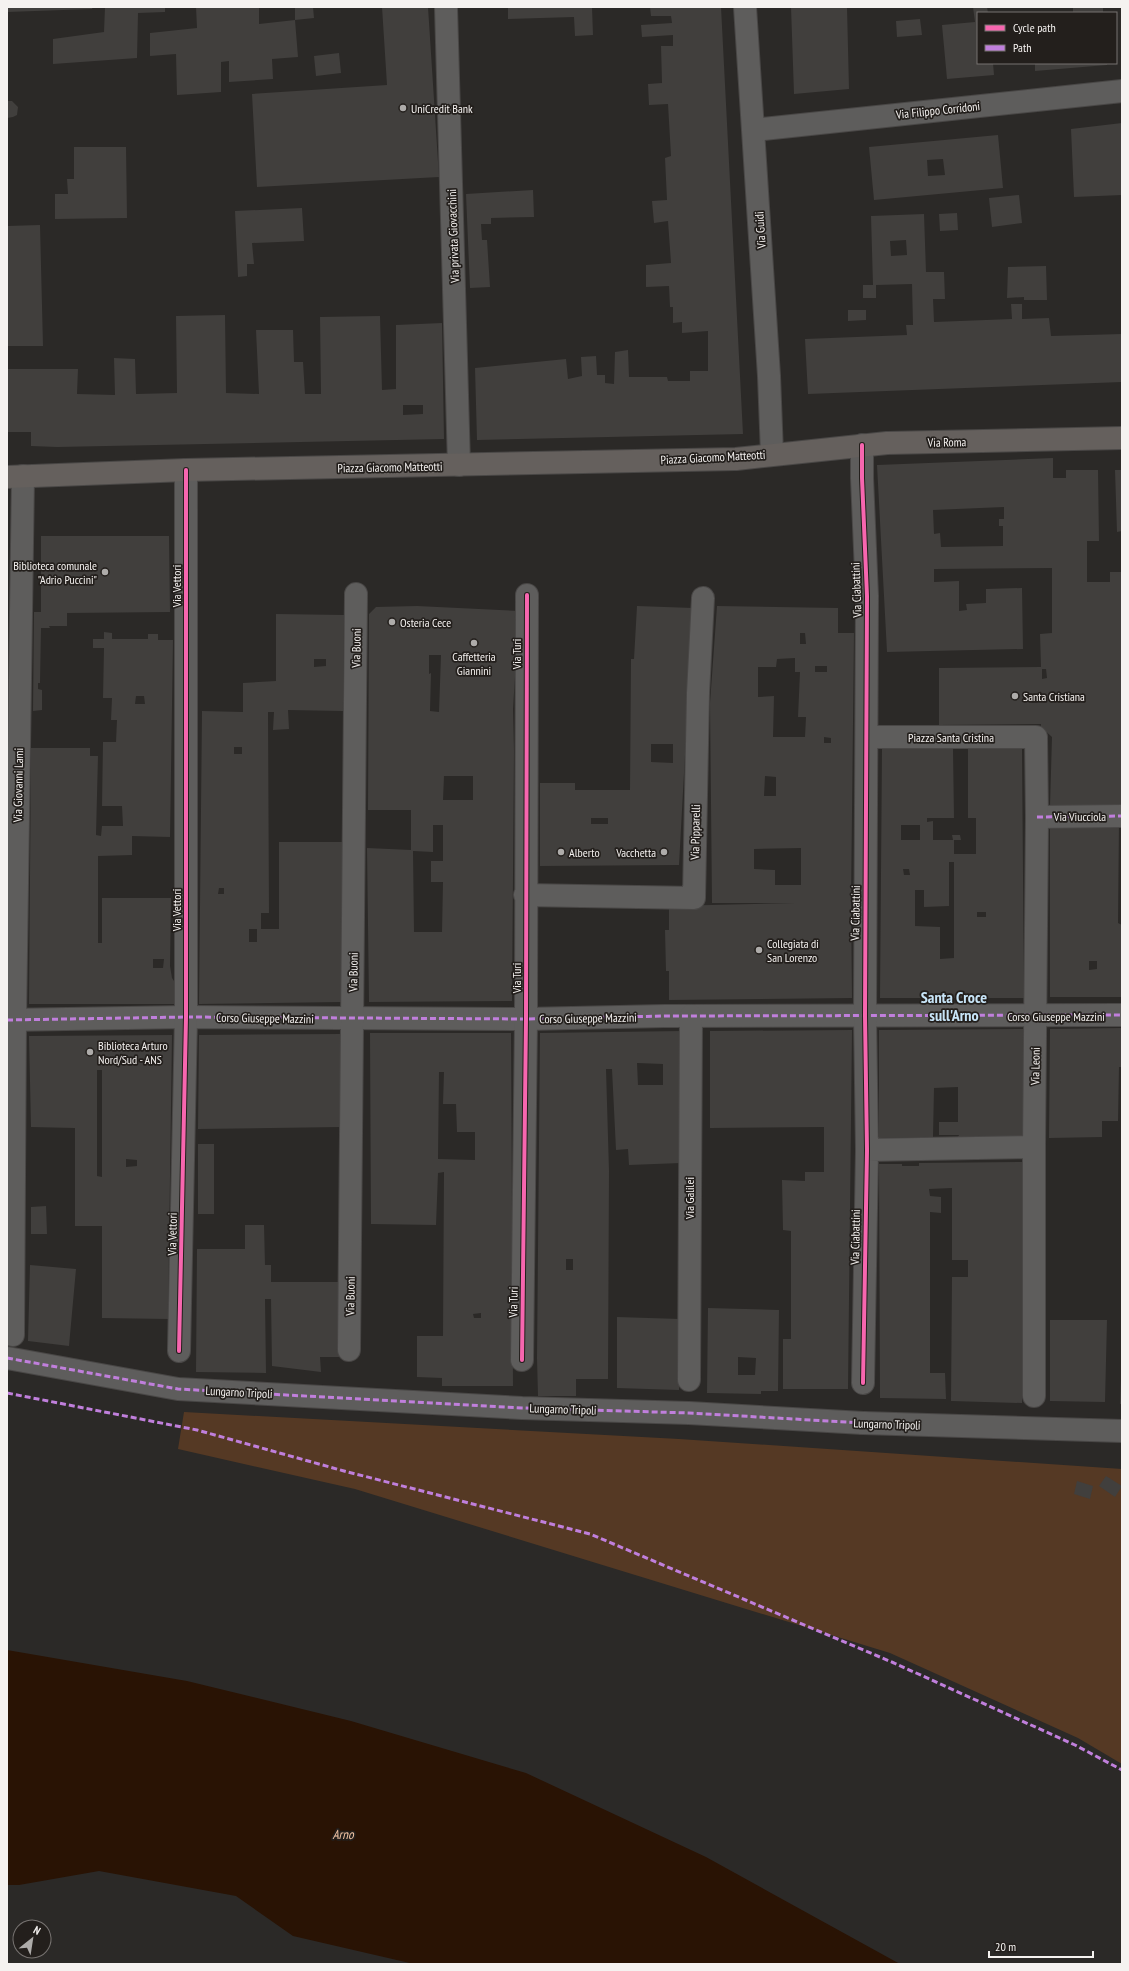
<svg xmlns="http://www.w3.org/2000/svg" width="1129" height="1971" font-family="'PT Sans Narrow',sans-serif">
<rect width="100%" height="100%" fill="#2b2927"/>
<path fill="#553924" d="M184,1412L679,1439L1122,1469V1764L1078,1738L890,1653L355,1489L178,1449Z"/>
<path fill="#291304" d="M7,1650L187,1681L351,1721L526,1773L706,1857L900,1964H414L293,1936L236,1896L99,1871L19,1885H7Z"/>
<path fill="#413f3d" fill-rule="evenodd" d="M7,7H93L92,9L7,12Z
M105,7H165V12L138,13L137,58L53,64V39L104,32Z
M196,7H259V24L295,20L298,57L272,59L273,79L229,82V61L221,62V92L177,95L176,54L150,56V33L197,28Z
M295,7H313L314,18L295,20Z
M382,7H428L439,177L257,187L252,94L387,85Z
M508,7H592L593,35L575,36L574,17L508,19Z
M650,7H721L743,434L477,440L475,368L566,359L568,379L582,376L581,357L596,356L597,375H605V383L614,384L615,352L628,350L629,377H667L668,381H690V371H708V331L682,333V322L673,323V307H670L669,286L646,287V265L671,263L668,221L654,223L652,201L667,200L665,158L671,156L668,104L649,105L648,84L662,83L661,46H673V35L642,37L641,25L672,23L671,16H651Z
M791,7H847L849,89L794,94Z
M973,7H987L988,13H978V63H993L994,75L947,79L942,25L975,22Z
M1073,7H1103V13H1073Z
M920,19L922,35L897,37L896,21Z
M339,53L341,73L316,76L314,56Z
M1035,63H1107V65L1035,71Z
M7,101H12L18,107L17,115L13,117L7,118Z
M1122,123V195L1074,197L1071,129Z
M998,135L1003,188L874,200L869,147ZM943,159L945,175L928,176L927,160Z
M74,147H126L127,218L55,219V194H68L67,179H74Z
M533,190L534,217L491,218V224H481L482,240H487L490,287L470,288L466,194Z
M1019,195L1022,223L992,227L989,198Z
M302,208L304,241L252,243L254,264H247V276L238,277L235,211Z
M957,213L958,230L940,231L939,214Z
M924,214L926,272H944L945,299H933L934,322L1012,319L1011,304H1022V319L1049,318L1051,336L1122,334V382L808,394L805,339L907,335L906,325H913L912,284L876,285V298H863V285H873L871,216ZM906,240L907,255L891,256L890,241Z
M40,225L43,346H7V226Z
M1046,266L1047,300H1024V297L1007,298L1008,267Z
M848,310H866V320L848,321Z
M225,315L226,393L259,394L256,330H293L294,362H303L305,394H321L320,317L380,316L382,390L396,389V325L442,323L444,439L57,447L31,446V432H7V369H78L77,394L115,395L114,358L135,359L136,394L177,393L176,316ZM403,405H423V414L403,415Z
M1053,458V478H1066V470H1098L1099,541H1087V582H1110V572H1122V806H1050L1052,737L1041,727V724L939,725V668L1041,667L1040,634L1052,633V568L934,569V582L959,581V611L967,610L966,604L986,603V589L1022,588L1023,649L887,652L877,465ZM1004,507V519H999V526H1003V546L941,547L940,533L934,534L933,510ZM1042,669H1046L1047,678L1042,679Z
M1115,470H1122V531L1117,532Z
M41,536H169L170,612L67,613V626H49L50,628H41L40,683H38V689L42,690V710L33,711L34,612H41Z
M417,606L519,611L513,709L514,751L512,1001L369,1002L367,848L411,850V810H368L369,614L376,607ZM429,655H441L439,712L430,711L431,673L429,674ZM444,776H473V800H443ZM433,825H443V861H431V882H443L442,932H414L413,851L433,852Z
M637,606L693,608L679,865L540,866V783H575V790H630L631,659H634ZM651,744H673V763L651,762ZM591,818H608V824H591Z
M717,606L838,608V633H854L851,903L852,998L669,1000V971H666L665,930H669V906L796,903H712L710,703ZM800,633H805L806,644H800ZM795,658V672H800L798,717H806L805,737H773L774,696L758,697V667H776L777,659ZM815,666H827V672H815ZM824,737L831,738V743H824ZM765,776L776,777V796H764ZM801,848V885H775V870L754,869V849Z
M276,614L344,615L343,711L288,710L289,729L273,730L274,712H268L269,913H261V929H279V842H343L342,951L344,953L341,1002L199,1004L202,711L243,712V683L276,681ZM314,659H326V666L314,667ZM234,747H242V754H234ZM219,888H224V894H218ZM249,929H257V942H249Z
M104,632L112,633V639H148V634H158V640H173L170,837L132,836V855L98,856V943H102V898H171L170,966L172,978L174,981L175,1004H29L31,748H90V756H98L96,835L101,836L102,826H123L122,806H102L103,742H116L117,720H111L112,698H103L104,648H93V639H104ZM136,696H144L145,704H135ZM153,959H164L163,968H153Z
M882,748L953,749L954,818H927V822L933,821V840H953L952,835H960L961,840H954V854H976V818H968V749H1022L1024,998H880ZM901,825H920V840H901ZM949,862H954V958L940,959V927L915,926V890H924V907L949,906ZM903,869H909L910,875H904ZM977,912H986V917H977Z
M1050,822H1119L1118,923L1122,925V997H1050ZM1089,961H1097V969L1089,970Z
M1122,1028V1067H1119L1118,1121H1102V1137L1049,1138L1050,1029Z
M1023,1029V1136L958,1137L959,1135H939V1122H958V1087L934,1088L933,1137L879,1138V1030Z
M852,1030L848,1389H783V1339H791V1231L783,1230L782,1180L805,1181V1172H824V1127L710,1128V1031Z
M682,1031L681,1163L629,1165L628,1149L616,1150L612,1069H606L609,1171L608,1379H576V1396H538L537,1358L540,1033ZM637,1063L663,1064V1085H638ZM566,1259H573V1270H566Z
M370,1033H511L513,1386H442V1378L417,1377V1336H443L444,1172L438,1173L436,1225L371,1224ZM439,1072H444L443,1104H456L457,1132H475V1160L438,1159ZM481,1313V1318H474L473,1314Z
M342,1034L341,1127L198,1129L199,1035Z
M172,1035L168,1319L102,1318V1226H75V1128L31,1127L29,1036ZM97,1070H102V1177L97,1176ZM126,1159L137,1160V1166L126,1167Z
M198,1144H214V1214H198Z
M1022,1162V1403L951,1401L952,1277H968V1260H952V1188L929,1189L930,1196L941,1197V1213L930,1212V1373H945L946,1399L880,1398L879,1164H902V1166H919V1163Z
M46,1206L47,1234H31V1207Z
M245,1225H264L265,1265H271V1282H340L339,1357H320L321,1372L272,1366L271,1299H265L266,1373L196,1372L197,1249H245Z
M30,1265L76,1269L69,1346L28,1341Z
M708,1308L779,1310L778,1391H761V1394L707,1393ZM738,1357L756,1358L755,1375H738Z
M617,1317L680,1319L679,1390L617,1388Z
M1050,1320H1107L1105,1402L1050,1401Z
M1121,1378H1122V1404H1120Z
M1106,1476L1122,1486L1115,1497L1099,1486Z
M1077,1481L1093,1486L1090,1499L1074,1494Z"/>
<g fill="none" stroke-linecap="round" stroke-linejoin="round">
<g stroke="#494746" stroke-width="24">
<path id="pedestrian" d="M1037,817L1122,816
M7,1020L186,1017L526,1019L664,1016L1122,1015
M7,1358L178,1389L522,1408L689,1413L863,1423"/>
</g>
<g stroke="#494746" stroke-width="24">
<path id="minor" d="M446,7L459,465
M745,7L769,376L772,454
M754,130L1122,91
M862,445V478L867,596L865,1016L867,1150L863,1383
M867,737H1036L1037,817L1034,1147V1396
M525,895L694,898L698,693L703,598
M867,1150L1034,1147
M13,1335L15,1020L23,476
M349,1350L356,594
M179,1351L186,1017V470
M522,1360L526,1019L527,595
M689,1380L691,1016
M863,1423L1122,1431"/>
</g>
<g stroke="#494746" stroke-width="24">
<path id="secondary" d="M7,477L186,470L736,459L887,443L1122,438"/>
</g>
<use href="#pedestrian" stroke="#5e5d5c" stroke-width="22"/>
<use href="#minor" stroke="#5e5d5c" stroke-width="22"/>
<use href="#secondary" stroke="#65605d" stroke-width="22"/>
<path stroke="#c07fdc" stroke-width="3" stroke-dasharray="6 3" stroke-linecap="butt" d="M1037,817L1122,816
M7,1020L186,1017L526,1019L664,1016L1122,1015
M7,1358L178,1389L522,1408L689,1413L863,1423
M7,1393L197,1430L344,1471L590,1534L894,1663L1075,1745L1122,1770"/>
<g stroke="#231f1c" stroke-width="6">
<path id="cycleway" d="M862,445V478L867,596L865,1016L867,1150L863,1383
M179,1351L186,1017V470
M522,1360L526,1019L527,595"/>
</g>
<use href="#cycleway" stroke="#f766af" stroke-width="4"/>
</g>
<g fill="#aeacaa" stroke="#231f1c" stroke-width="1.5">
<circle cx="403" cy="108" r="4"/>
<circle cx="105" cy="572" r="4"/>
<circle cx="392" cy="622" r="4"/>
<circle cx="474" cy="643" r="4"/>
<circle cx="1015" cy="696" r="4"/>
<circle cx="561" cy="852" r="4"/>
<circle cx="664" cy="852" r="4"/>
<circle cx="759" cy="950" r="4"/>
<circle cx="90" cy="1052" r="4"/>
</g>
<g text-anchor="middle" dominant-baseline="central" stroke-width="3.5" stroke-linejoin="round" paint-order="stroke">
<g font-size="12" fill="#f5f2f0" stroke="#231f1c" text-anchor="start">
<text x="411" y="108">UniCredit Bank</text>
<text x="97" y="565" text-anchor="end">Biblioteca comunale<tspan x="97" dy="14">"Adrio Puccini"</tspan></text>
<text x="400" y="622">Osteria Cece</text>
<text x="474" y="656" text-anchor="middle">Caffetteria<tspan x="474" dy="14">Giannini</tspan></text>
<text x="1023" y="696">Santa Cristiana</text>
<text x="569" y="852">Alberto</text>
<text x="656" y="852" text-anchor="end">Vacchetta</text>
<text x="767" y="943">Collegiata di<tspan x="767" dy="14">San Lorenzo</tspan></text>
<text x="98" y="1045">Biblioteca Arturo<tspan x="98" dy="14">Nord/Sud - ANS</tspan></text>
</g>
<g font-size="12" fill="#f5f2f0" stroke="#231f1c">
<text transform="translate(938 110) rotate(-6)">Via Filippo Corridoni</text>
<text transform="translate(760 230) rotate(-94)">Via Guidi</text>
<text transform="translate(453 236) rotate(-92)">Via privata Giovacchini</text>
<text transform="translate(947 442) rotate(-1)">Via Roma</text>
<text transform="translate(713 457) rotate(-3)">Piazza Giacomo Matteotti</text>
<text transform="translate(390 467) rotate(-1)">Piazza Giacomo Matteotti</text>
<text transform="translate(176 586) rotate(-90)">Via Vettori</text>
<text transform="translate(856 590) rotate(-92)">Via Ciabattini</text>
<text transform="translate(356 648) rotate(-89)">Via Buoni</text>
<text transform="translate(516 654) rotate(-90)">Via Turi</text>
<text x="951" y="737">Piazza Santa Cristina</text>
<text transform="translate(18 785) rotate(-89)">Via Giovanni Lami</text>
<text x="1080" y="816">Via Viucciola</text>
<text transform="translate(695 832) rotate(-89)">Via Pipparelli</text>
<text transform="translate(176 910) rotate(-90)">Via Vettori</text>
<text transform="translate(855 913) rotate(-89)">Via Ciabattini</text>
<text transform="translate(353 972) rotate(-89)">Via Buoni</text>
<text transform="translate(516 978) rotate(-90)">Via Turi</text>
<text x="1056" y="1016">Corso Giuseppe Mazzini</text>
<text transform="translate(265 1018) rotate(1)">Corso Giuseppe Mazzini</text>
<text transform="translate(588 1018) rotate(-1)">Corso Giuseppe Mazzini</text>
<text transform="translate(1035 1066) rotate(-89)">Via Leoni</text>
<text transform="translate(689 1198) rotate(-90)">Via Galilei</text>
<text transform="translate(172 1234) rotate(-89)">Via Vettori</text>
<text transform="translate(855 1237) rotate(-89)">Via Ciabattini</text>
<text transform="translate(350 1296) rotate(-89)">Via Buoni</text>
<text transform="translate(513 1302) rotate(-89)">Via Turi</text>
<text transform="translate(239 1392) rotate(3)">Lungarno Tripoli</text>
<text transform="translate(563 1409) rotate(2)">Lungarno Tripoli</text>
<text transform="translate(887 1424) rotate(2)">Lungarno Tripoli</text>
</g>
<g font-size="13" font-style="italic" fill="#f6c7a6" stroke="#231f1c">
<text x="343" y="1834">Arno</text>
</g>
<g font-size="16" font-weight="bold" fill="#c8e5f8" stroke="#231f1c">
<text x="954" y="997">Santa Croce<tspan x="954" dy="18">sull'Arno</tspan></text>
</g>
</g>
<rect width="1129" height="1971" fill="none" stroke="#f5f2f0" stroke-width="16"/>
<rect x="977" y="12" width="140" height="52" fill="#231f1c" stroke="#777371"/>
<rect x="985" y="25" width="20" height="6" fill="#f766af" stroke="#777371"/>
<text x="1013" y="32" font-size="12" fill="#f5f2f0">Cycle path</text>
<rect x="985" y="45" width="20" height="6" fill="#c07fdc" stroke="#777371"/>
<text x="1013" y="52" font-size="12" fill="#f5f2f0">Path</text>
<g transform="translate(32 1939) rotate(30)"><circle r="19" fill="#231f1c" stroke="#777371"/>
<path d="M0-3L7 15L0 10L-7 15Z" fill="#aeacaa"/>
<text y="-6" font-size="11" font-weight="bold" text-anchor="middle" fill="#f5f2f0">N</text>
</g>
<path d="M989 1951v6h104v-6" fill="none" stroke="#f5f2f0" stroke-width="2"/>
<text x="995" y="1951" font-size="12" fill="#f5f2f0" stroke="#231f1c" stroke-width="3" paint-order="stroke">20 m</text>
</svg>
